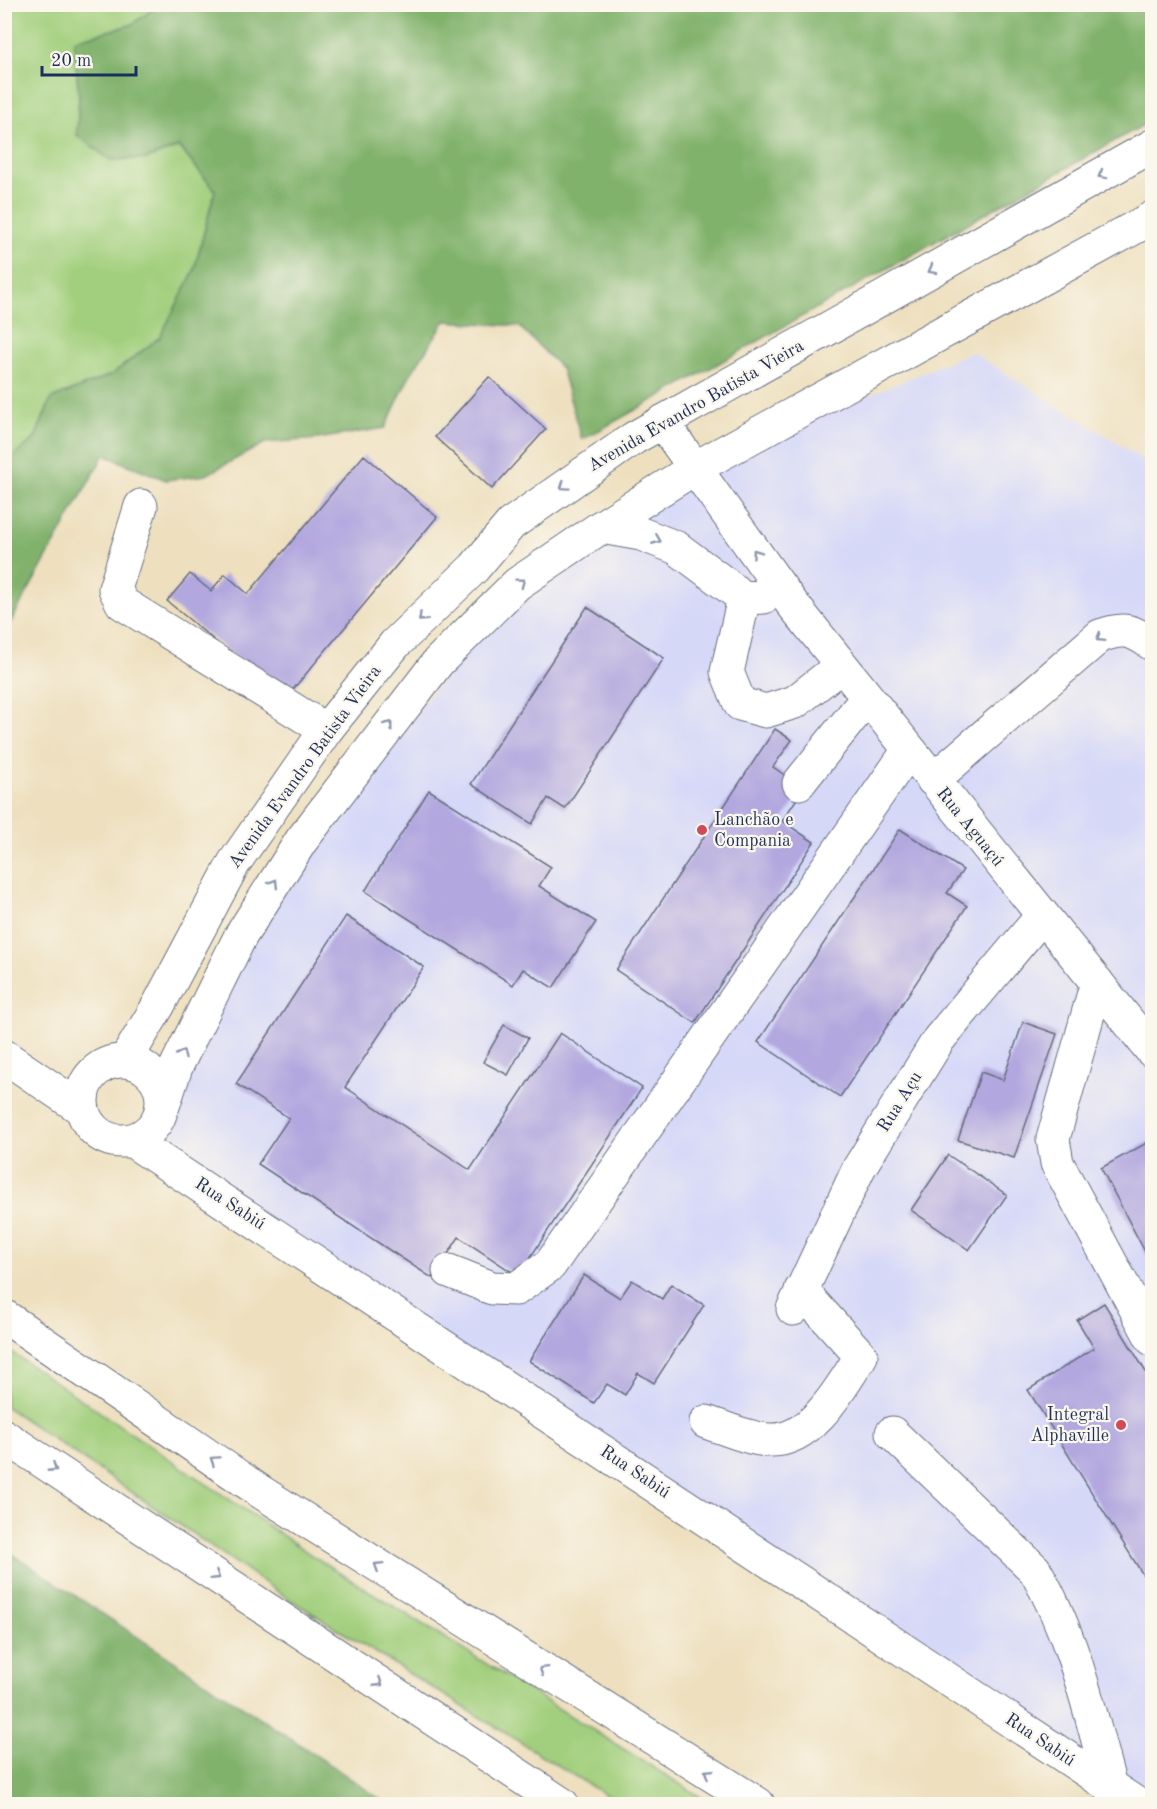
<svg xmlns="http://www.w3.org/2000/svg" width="1157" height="1809" font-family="'Old Standard TT',serif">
<rect width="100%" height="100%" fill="#fbf7ec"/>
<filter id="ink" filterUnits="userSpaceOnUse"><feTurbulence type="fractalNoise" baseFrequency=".0167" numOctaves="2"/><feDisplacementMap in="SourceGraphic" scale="12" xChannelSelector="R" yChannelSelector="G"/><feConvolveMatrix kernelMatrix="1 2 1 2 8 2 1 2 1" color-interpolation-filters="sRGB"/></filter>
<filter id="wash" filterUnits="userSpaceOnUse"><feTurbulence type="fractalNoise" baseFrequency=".008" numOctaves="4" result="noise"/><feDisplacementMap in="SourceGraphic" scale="24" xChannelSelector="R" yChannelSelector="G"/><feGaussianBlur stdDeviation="1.35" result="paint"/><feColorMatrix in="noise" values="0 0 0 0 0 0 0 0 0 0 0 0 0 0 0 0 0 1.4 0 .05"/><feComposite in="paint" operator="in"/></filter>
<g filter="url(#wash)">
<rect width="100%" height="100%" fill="#eee0bf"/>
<path fill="#d6d8f8" d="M972,352L1152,465V1804L195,1181L162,1109L240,937L517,584L695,468Z"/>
<path fill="#a2cf7d" stroke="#5e7f6e" stroke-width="1.5" d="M5,5H159L131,25L74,40L79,97L77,135L146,159L179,147L215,190L194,271L160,337L111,375L51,399L35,438L5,463Z
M5,1348L316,1558L712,1804H620L286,1597L5,1406Z"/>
<path fill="#81b26c" stroke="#4e7065" stroke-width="1.5" d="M159,5H1152V120L582,440L561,368L519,326L445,321L410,375L385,428L317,439L265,443L206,475L166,480L104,455L5,632V463L35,438L51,399L111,375L160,337L194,271L215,190L179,147L146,159L110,160L77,135L79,97L74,40L131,25Z
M5,1549L341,1772L387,1804H5Z"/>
<g id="blocks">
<path fill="#b2a8df" d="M489,377L546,429L492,489L435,437Z
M364,455L437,517L285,699L167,601L190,574L211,591L225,574L248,594Z
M587,607L664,658L565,809L548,798L532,824L471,784Z
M775,729L792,740L773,767L804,788L782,821L814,842L695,1023L616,970Z
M429,790L551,867L539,886L596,922L553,988L523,969L513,985L365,891Z
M900,829L963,870L947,893L967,906L840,1097L758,1042Z
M346,916L424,967L345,1087L470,1170L560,1033L642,1088L518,1276L459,1237L432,1278L258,1164L289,1118L236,1084Z
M1023,1022L1057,1034L1014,1158L958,1140L981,1072L1003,1080Z
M504,1025L528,1038L508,1075L483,1062Z
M1152,1140V1265L1101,1168Z
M948,1155L1007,1195L969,1250L911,1210Z
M584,1275L620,1298L632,1280L662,1299L671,1284L704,1305L654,1383L638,1373L625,1395L607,1384L594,1403L529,1361Z
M1104,1303L1152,1382V1569L1143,1575L1028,1390L1094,1348L1077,1320Z"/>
</g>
</g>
<g filter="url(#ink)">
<use href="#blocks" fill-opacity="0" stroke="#656d80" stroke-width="1.5"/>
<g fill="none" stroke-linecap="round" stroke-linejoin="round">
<g stroke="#656d80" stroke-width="35">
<path id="minor" d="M662,422L790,601L1152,1051
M141,506L115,589L122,603L326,730
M601,527L641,534L677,548L744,598L764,597
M744,598L727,672L740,704L766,711L795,702L841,666
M933,780L1100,636C1124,627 1132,630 1152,644
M799,783L867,698
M1097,982L1053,1139L1057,1163L1152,1339
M4,1056L82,1109
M449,1271L492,1288L516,1289L550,1265L909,750
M793,1309L859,1168L939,1039L1042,916
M706,1422C725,1428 748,1439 769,1440C811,1443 842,1386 861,1356L801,1290
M892,1433L1035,1570C1074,1637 1090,1712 1110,1786"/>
</g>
<g stroke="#656d80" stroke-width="35">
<path id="major" d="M82 1101a40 40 0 1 1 80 0a40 40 0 1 1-80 0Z
M125,1061L158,1006L234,863L326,730L395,644L474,568L511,524L634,438L1152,146
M162,1109L176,1067L240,937L301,841L438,662L517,584L601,527L695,468L1152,218
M132,1141L1137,1804"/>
</g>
<g stroke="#656d80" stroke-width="35">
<path id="highway" d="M4,1316L261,1492L758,1804
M4,1436L562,1804"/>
</g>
<use href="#minor" stroke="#fff" stroke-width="33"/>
<use href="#major" stroke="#fff" stroke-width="33"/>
<use href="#highway" stroke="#fff" stroke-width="33"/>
</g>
<defs><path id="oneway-chevron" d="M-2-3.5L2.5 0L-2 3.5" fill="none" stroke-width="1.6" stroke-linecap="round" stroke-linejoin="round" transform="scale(1.5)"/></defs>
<g stroke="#8d97ae">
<use href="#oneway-chevron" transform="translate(1102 175) rotate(151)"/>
<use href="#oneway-chevron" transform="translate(932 270) rotate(151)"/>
<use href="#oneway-chevron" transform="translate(564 486) rotate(145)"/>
<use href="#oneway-chevron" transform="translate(657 540) rotate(22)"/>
<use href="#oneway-chevron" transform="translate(756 553) rotate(-125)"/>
<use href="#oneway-chevron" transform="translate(521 582) rotate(-37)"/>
<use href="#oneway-chevron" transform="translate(422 618) rotate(137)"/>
<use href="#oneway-chevron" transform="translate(1100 638) rotate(148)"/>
<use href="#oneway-chevron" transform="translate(389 725) rotate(-52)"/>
<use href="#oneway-chevron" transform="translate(274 883) rotate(-58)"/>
<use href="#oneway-chevron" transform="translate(182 1054) rotate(-65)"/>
<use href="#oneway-chevron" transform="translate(214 1460) rotate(-146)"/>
<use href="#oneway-chevron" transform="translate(53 1468) rotate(33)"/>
<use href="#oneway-chevron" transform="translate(378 1566) rotate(-148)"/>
<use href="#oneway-chevron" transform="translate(216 1576) rotate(33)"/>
<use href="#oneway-chevron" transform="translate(543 1670) rotate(-148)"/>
<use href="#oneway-chevron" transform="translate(379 1683) rotate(33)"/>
<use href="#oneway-chevron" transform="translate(708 1773) rotate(-148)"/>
</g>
</g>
<g fill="#d1495b" stroke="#fbf7ec" stroke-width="2">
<circle cx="702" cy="830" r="6"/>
<circle cx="1121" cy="1425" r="6"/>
</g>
<g text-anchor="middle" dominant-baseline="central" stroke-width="4.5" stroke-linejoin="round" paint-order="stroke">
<g font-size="18" fill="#1b2f5e" stroke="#fbf7ec">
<text transform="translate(696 406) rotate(-30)">Avenida Evandro Batista Vieira</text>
<text transform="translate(305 767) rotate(-54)">Avenida Evandro Batista Vieira</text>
<text transform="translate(970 827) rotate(51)">Rua Aguaçú</text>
<text transform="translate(900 1102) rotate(-58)">Rua Açu</text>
<text transform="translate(230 1204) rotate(33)">Rua Sabiú</text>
<text transform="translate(635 1472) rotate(34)">Rua Sabiú</text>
<text transform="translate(1040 1740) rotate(34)">Rua Sabiú</text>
</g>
<g font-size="18" fill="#1b2f5e" stroke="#fbf7ec" text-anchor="start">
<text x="714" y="820">Lanchão e<tspan x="714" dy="21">Compania</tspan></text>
<text x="1109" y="1415" text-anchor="end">Integral<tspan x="1109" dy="21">Alphaville</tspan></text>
</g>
</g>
<rect width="1157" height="1809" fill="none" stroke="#fbf7ec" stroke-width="24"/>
<path d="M42 66v9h94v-9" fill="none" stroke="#1b2f5e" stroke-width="3"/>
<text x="51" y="66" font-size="18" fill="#1b2f5e" stroke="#fbf7ec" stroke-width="4.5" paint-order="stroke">20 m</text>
</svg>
